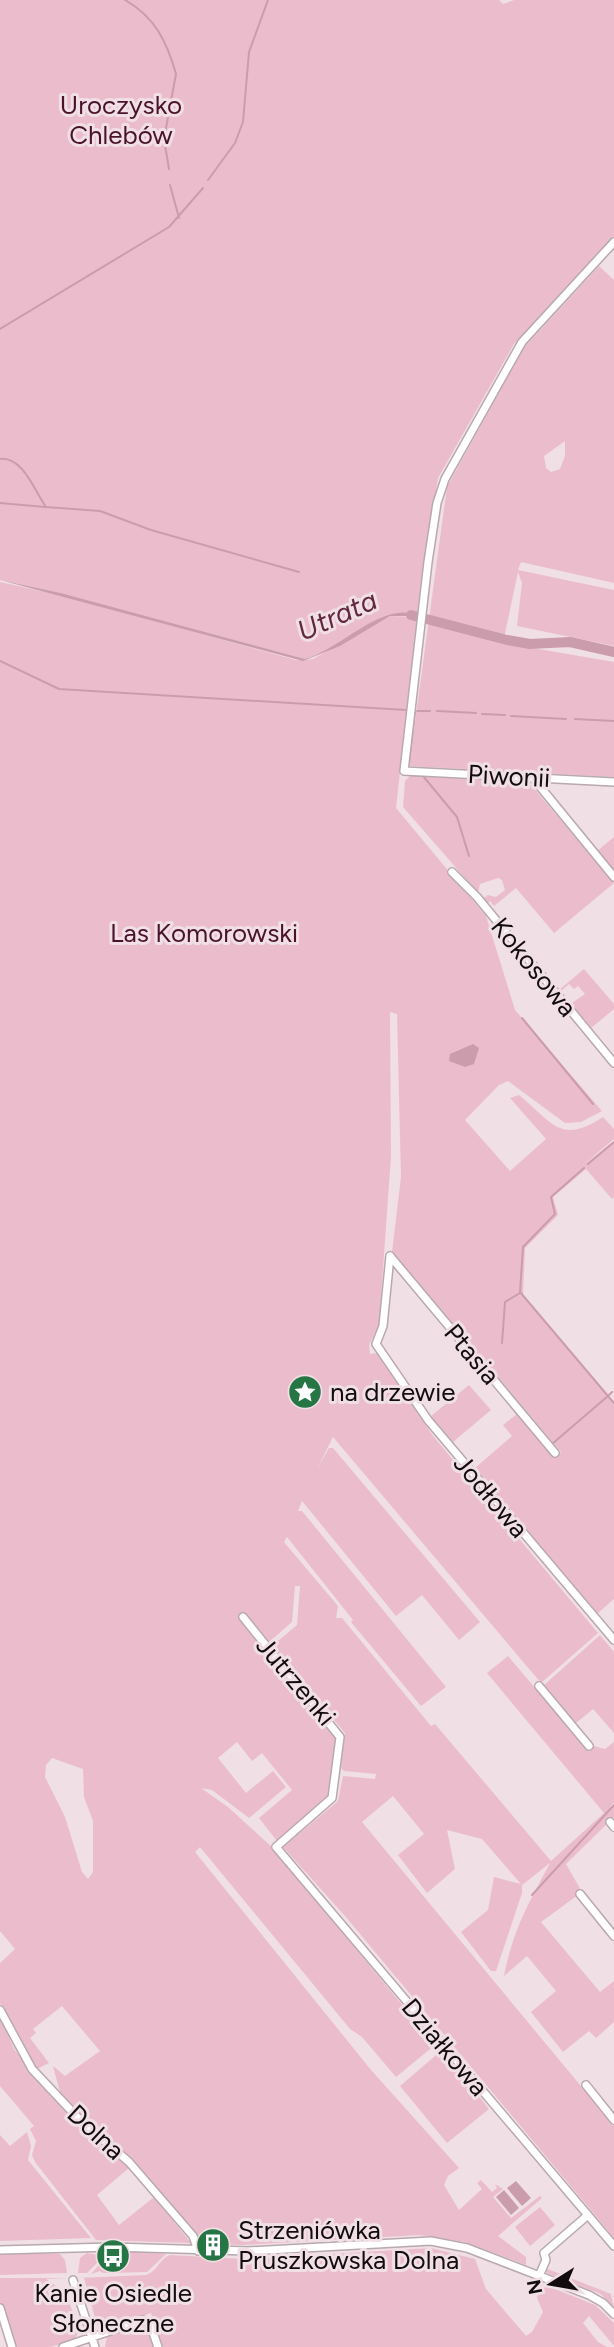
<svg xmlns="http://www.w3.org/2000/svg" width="614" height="2347" font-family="Figtree,sans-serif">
<rect width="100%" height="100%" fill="#f0dfe4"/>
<path fill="#ebbdcc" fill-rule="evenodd" d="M0,0H499L503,4L514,0H614V238L514,344L438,478L417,614C372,607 345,649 305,659L61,593L0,580Z
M599,266L614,280V583L521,562L518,570L614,590V646L517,626L522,583L518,572L503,643L614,662V777L409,766L447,487L523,349ZM565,441V456L560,469L551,472L546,468L544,456Z
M0,582L68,597L296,660L313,659L390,616L417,617L396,808L486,916L515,1010L602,1111L581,1122L565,1123L508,1081L499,1085L465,1120L510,1171L546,1139L510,1098L519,1095C553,1123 560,1145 603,1117L614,1129V1139L583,1165L614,1141V1197L612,1199L586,1169L553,1197L558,1215L525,1248L523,1295L614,1404V1599L597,1614L475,1468L512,1436L503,1425L517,1414L555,1457L561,1452L392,1252L401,1177L397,1014L390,1012L391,1156L379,1325L369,1345L370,1354L378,1353L433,1436L598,1633L541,1683L333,1437L317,1469L329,1448H333L480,1622L459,1640L422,1595L396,1616L302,1501L298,1511H302L446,1687L421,1706L351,1622L353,1620L287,1537L284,1542L338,1606L336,1618H342L431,1726L435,1724L551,1861L604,1813L487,1673L508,1656L588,1751L594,1746L605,1749L614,1742V1802L610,1807L614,1805V1817L566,1864L582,1892L541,1922L600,1992L614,1981V2022L596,2038L589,2031L563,2052L531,2012L556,1991L527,1956L504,1976C514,1927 528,1905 550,1863L522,1885V1893L496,1971H491L461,1932L488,1910L494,1877L521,1884L482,1839L447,1830L455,1869L427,1893L398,1855L424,1834L393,1796L362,1822L614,2126V2238L345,1916L283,1847L338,1801L343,1776L375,1779L376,1774L344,1771L341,1768L345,1733L272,1646L297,1625L300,1586H295L292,1622L269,1642L249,1618L244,1624L336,1736L331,1796L277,1841L259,1818L292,1790L262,1753L252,1761L237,1742L218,1758L246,1793L273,1771L286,1787L249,1818L212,1790L201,1788L228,1807L273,1848L435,2045L396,2077L362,2037L350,2029L200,1847L195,1852L371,2070L459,2168L448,2176L444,2185L459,2210L482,2189L477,2183L481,2180L492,2192L497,2188L495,2184L503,2189L493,2197L511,2218L540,2196L542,2198L498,2236L526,2257V2265L465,2242L420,2235L242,2245L201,2244L157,2191L61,2096L53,2066L65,2076L100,2051L62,2006L33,2029L36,2033L30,2038L49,2063L37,2069L19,2041L0,2003V1963L15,1949L0,1931ZM52,1758L83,1769L84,1797L93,1821V1872L88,1879L82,1872L65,1817L45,1777L46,1765Z
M412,774L525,782L532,786L614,883L554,933L516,888L494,906L490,901L487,904L484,898L488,895L496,897L505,890L502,880L498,878L480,884L478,893L403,807L405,781Z
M614,837V872L597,851Z
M584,969L614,1004V1009L590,1029L569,1005L585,994L578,986L574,989L569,984L559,993V990Z
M469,1385L491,1410L453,1442L431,1416Z
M600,1635L614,1652V1733L593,1709L575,1724L543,1686Z
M0,2016L14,2049L66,2113L129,2168L97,2195L119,2225L154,2197L191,2243L96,2240L35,2162L32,2155L36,2141L30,2129L34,2126L0,2086Z
M442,2050L489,2109L447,2143L400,2086Z
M27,2132L31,2146L28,2160L91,2238L0,2241V2135L10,2146Z
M540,2207L555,2225L530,2246L515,2227Z
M431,2248L475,2259L486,2289L526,2336L532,2332L543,2312L537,2298L540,2283L595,2305L614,2323V2346L589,2316L583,2323L598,2342L607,2347H163L151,2313L105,2329L97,2325L84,2278H78L146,2275C158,2271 159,2259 170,2255L244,2259Z
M133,2251L166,2254L147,2272L103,2273L100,2271L91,2274L108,2255L115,2257L116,2254Z
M0,2253L60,2254L65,2260L67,2273L0,2275Z
M87,2253L104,2256L87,2273H78L80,2258Z
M545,2268L611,2294L614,2309L601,2294L547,2273Z
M0,2278H67L46,2279L66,2293L79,2331L75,2339L51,2347H15L0,2302Z
M141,2325L148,2328L154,2347H105L107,2337Z"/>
<path fill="#cb9dac" d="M0,580L61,593L305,659C338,651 385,599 417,616H390L340,646L303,661Z
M473,1044L479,1048L474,1064L465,1067L449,1061L450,1054Z
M516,2181L531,2198L522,2206L507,2188Z
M504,2190L519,2208L511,2215L496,2197Z"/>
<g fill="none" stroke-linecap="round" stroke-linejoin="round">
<path stroke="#cb9dac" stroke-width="2" d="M125,0C155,17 167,42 176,74L164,139L169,169
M208,180L235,143L243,122L249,52L268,0
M170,185L179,218
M0,329L169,227L203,188
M0,459C23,456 35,492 46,507L100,511L151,530L299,572
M0,503L45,507
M0,661L59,689L406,710
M417,711H430
M437,711L476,713
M482,714L505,715
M511,716L566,719
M575,719L614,721
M409,763L415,711
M408,775L423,776L457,817L469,856
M522,1018L593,1104
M588,1164L614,1142
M502,1343L505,1302L520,1293
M612,1392L608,1396L614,1403
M552,1444L608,1396L520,1292L523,1247L555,1214L551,1197L584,1168
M532,1895L614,1805"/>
<path stroke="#cb9dac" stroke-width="10" d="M411,615L507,640L530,644L570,642L614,652"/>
<g stroke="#b8a9ad" stroke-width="10">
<path id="minor" d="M614,242L522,342L445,479L437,503L428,562L404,771L614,782
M533,778L614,877
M452,872L477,897L614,1063
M390,1256L383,1326L376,1344L428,1420L614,1640
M390,1256L555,1453
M243,1617L340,1737L332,1798L276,1847L614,2246
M539,1686L589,1746
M610,1822L614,1827
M580,1894L614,1936
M0,2010L32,2069L79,2119L129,2162L193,2236L198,2251
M586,2085L614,2120
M0,2250L111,2247L248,2251L431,2241L467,2248L589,2295L603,2303L614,2314
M539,2276L546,2260L544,2253L588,2215
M73,2280L95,2347
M0,2308L12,2347
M63,2347L143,2320L150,2324L158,2347"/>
</g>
<use href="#minor" stroke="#fff" stroke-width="7"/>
</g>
<defs>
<g id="sight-disc" transform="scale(1.75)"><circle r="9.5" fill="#267545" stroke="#f0dfe4"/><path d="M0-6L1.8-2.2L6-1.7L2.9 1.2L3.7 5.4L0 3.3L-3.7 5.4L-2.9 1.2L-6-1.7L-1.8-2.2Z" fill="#fff"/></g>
<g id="building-disc" transform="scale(1.75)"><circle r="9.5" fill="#267545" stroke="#f0dfe4"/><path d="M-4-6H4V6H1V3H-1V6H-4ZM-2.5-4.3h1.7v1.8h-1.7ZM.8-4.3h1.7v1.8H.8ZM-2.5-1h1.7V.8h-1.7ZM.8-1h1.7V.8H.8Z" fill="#fff"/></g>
<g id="bus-disc" transform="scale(1.75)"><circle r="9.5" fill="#267545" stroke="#f0dfe4"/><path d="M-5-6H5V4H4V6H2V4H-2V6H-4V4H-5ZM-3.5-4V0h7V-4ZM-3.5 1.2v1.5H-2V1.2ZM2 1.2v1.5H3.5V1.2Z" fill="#fff"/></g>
</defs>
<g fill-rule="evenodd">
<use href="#sight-disc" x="305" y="1392"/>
<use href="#building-disc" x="213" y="2245"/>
<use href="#bus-disc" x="113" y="2256"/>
</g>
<g text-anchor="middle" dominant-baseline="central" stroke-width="6" stroke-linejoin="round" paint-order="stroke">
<g font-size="26" fill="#4a132b" stroke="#f0dfe4">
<text x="121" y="105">Uroczysko<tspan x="121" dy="30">Chlebów</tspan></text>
<text x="204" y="933">Las Komorowski</text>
</g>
<g font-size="26" fill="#120c0e" stroke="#f0dfe4">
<text transform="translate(509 776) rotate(3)">Piwonii</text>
<text transform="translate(534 967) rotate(51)">Kokosowa</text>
<text transform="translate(472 1354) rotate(50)">Ptasia</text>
<text transform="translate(491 1496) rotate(50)">Jodłowa</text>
<text transform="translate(296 1681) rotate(50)">Jutrzenki</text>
<text transform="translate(445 2047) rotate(50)">Działkowa</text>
<text transform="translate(96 2132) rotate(43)">Dolna</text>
</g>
<g font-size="26" fill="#120c0e" stroke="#f0dfe4" text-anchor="start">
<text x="330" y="1392">na drzewie</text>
<text x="238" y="2230">Strzeniówka<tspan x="238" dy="30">Pruszkowska Dolna</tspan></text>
<text x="113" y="2293" text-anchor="middle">Kanie Osiedle<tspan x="113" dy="30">Słoneczne</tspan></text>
</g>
<g font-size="28" font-style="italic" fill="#62283f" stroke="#f0dfe4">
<text transform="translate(337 615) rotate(-24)">Utrata</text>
</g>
</g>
<g transform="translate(551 2284) rotate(259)" stroke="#f0dfe4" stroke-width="5" paint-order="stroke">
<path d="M0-5L12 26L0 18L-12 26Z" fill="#120c0e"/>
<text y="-10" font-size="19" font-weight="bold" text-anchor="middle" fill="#120c0e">N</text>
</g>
</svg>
